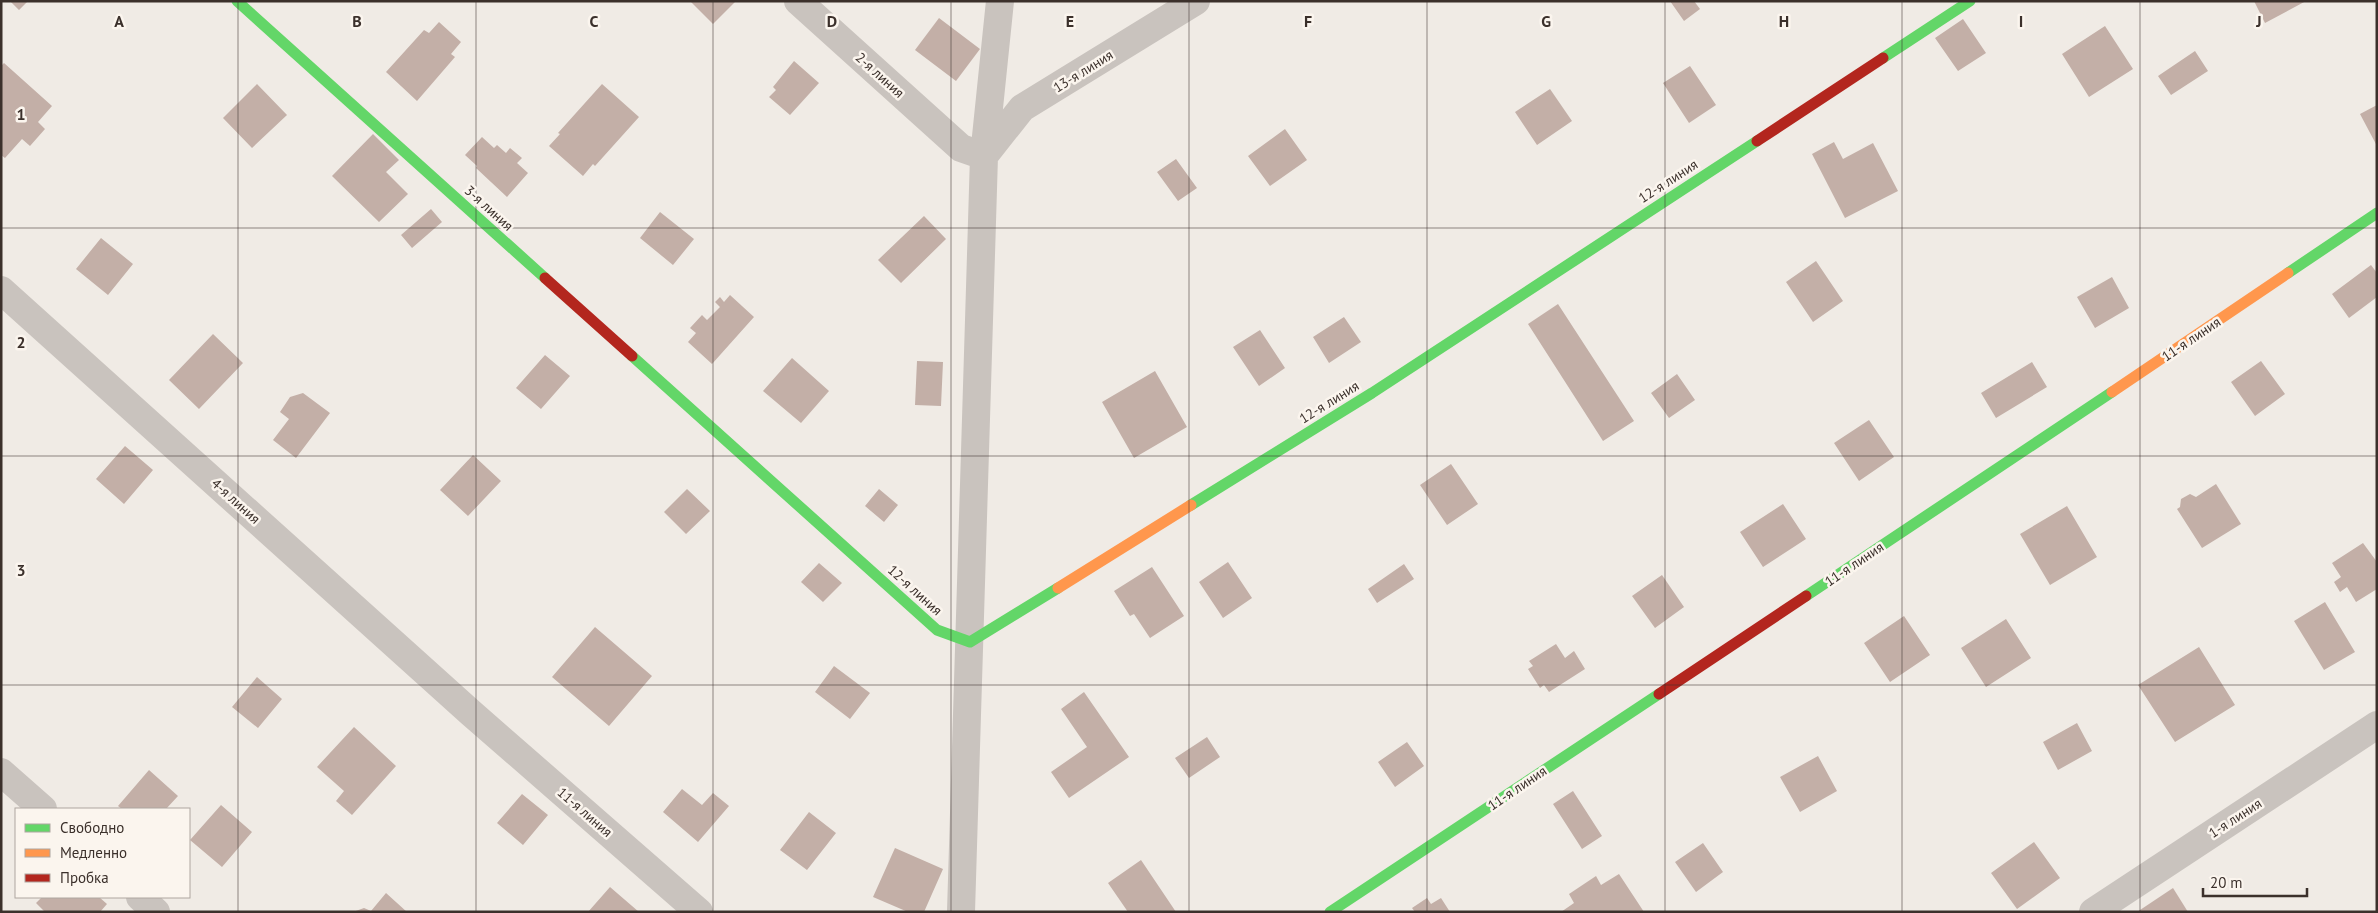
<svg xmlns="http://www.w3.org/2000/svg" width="2378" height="913" font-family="'PT Sans',sans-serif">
<rect width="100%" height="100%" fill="#f0ebe5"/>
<path fill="#c3afa7" d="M10,1H28L19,10Z
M690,1H736L713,24Z
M1670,1H1694L1700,9L1684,21Z
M2254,1H2306L2265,23Z
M939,18L980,49L956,81L915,50Z
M1963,19L1986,53L1958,71L1935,38Z
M439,22L461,42L451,54L455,57L417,101L386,72L424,30L429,33Z
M2105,26L2133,69L2089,97L2062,54Z
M2195,51L2208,71L2171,95L2158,76Z
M794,61L819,83L790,115L769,97L776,90L773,87Z
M4,63L52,106L38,122L45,129L30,146L22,139L5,158L1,155V66Z
M1690,66L1716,105L1689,123L1663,83Z
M257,84L287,115L252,148L223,118Z
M602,84L639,117L595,166L593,164L583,176L549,146L560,134L558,133Z
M1550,89L1572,121L1537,145L1515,112Z
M2377,105V146L2360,114Z
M1285,129L1307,160L1270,186L1248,156Z
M373,134L399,160L386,172L408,194L379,222L332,176Z
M482,137L494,148L497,145L506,153L510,148L522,158L517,163L528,173L507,197L476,168L477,166L465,155Z
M1834,142L1843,159L1873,143L1898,191L1845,218L1812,154Z
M1176,159L1197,188L1178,201L1157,172Z
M431,209L442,222L412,248L401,235Z
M660,212L694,239L673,265L640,238Z
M924,216L946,239L901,283L878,260Z
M101,238L133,264L108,295L76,269Z
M1816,261L1843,301L1813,322L1786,282Z
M2371,265L2377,273V297L2349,318L2332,294Z
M2112,277L2129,308L2095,328L2077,297Z
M730,295L754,317L712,364L688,342L696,333L690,328L702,315L707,320L720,307L715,302L720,297L724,302Z
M1558,304L1634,421L1603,441L1528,324Z
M1344,317L1361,342L1329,363L1313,337Z
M1260,330L1285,368L1259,386L1233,347Z
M213,334L243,363L199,409L169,380Z
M545,355L570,376L541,409L516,388Z
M792,358L829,391L801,423L763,391Z
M917,361L943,362L941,406L915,405Z
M2261,361L2285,394L2255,416L2231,382Z
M2032,362L2047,387L1996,418L1981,393Z
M1155,371L1187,427L1134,458L1102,402Z
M1677,374L1695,400L1669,418L1651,393Z
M303,393L330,413L296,458L273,440L289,419L280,412L290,397Z
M1869,420L1894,457L1859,481L1834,443Z
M125,446L153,470L124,504L96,479Z
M473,455L501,481L468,516L440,490Z
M1451,464L1478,504L1447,525L1420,485Z
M2216,484L2241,524L2202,548L2177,509L2180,507L2181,499L2190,494L2196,497Z
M687,489L710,511L686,534L664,512Z
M879,489L898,505L884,522L865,506Z
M1783,504L1806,539L1763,567L1740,532Z
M2067,506L2097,557L2050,585L2020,534Z
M2363,543L2377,562V589L2356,602L2347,587L2340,592L2334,582L2341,577L2332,563Z
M1228,562L1252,598L1223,618L1199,582Z
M819,563L842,583L823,602L801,582Z
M1404,564L1414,579L1377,603L1368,589Z
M1152,567L1184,616L1150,638L1134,614L1130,616L1114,591Z
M1662,575L1684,607L1655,628L1632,596Z
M2325,602L2355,652L2324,670L2294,621Z
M1904,616L1930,655L1890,682L1864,643Z
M2006,619L2031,658L1986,687L1961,648Z
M595,627L652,676L609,726L552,677Z
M1556,644L1565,658L1574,651L1585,669L1549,692L1544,685L1540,688L1528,669L1533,666L1529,661Z
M2199,647L2235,705L2175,742L2138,685Z
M834,666L870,693L850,719L815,692Z
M257,677L282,699L258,728L232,707Z
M1084,692L1129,757L1069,798L1051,772L1087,747L1061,709Z
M2077,723L2092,751L2058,770L2043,742Z
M354,727L396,766L352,815L336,801L344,791L317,767Z
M1207,737L1220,757L1189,778L1175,758Z
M1407,742L1424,766L1395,787L1378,762Z
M1818,756L1837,791L1800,812L1780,777Z
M149,770L178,796L166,809H122L118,806Z
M682,789L702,805L713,793L729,806L698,842L663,812Z
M1573,791L1602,836L1582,849L1553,804Z
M522,794L548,815L523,845L497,823Z
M221,805L252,832L222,867L190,840Z
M809,812L836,833L807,870L780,850Z
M2034,842L2060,878L2017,909L1991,873Z
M1703,843L1723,872L1696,892L1675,862Z
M895,848L943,869L924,912H908L873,897Z
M1141,860L1176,912H1128L1108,883Z
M1619,874L1644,912H1561L1574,903L1569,894L1596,876L1601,885Z
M610,887L639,912H588Z
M2173,888L2188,912H2137Z
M386,893L407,912H353L364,908L371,911Z
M42,897H99L107,904L100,912H45L36,903Z
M1427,898L1431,904L1441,898L1450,912H1415L1412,908Z"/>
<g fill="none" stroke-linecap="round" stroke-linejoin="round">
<path stroke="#c9c3be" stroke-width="28" d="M798,1L961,148L984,156L1022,108L1196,1
M1,290L471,713L699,912
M1,772L43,809
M140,897L156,912
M961,912L984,156L1000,1
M2093,912L2377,725"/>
<path stroke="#63d668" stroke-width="11" d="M237,1L545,278
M1883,58L1970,1
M2288,273L2377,213
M632,356L937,630L970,642L1058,588
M1191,505L1372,393L1757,141
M1806,596L2112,392
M1330,912L1659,694"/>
<path stroke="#ff974d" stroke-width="11" d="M2112,392L2288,273
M1058,588L1191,505"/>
<path stroke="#b3261e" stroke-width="11" d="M1757,141L1883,58
M545,278L632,356
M1659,694L1806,596"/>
</g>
<path fill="none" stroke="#3b302b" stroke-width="1" stroke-opacity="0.55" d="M238,1V912M476,1V912M713,1V912M951,1V912M1189,1V912M1427,1V912M1665,1V912M1902,1V912M2140,1V912M1,228H2377M1,456H2377M1,685H2377"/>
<g text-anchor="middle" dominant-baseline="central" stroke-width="5" stroke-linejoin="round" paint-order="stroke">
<g font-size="14" fill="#3b302b" stroke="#fbf5ee">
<text transform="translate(1083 71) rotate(-32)">13-я линия</text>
<text transform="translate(880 75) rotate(42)">2-я линия</text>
<text transform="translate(1668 181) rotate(-33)">12-я линия</text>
<text transform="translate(489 208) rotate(42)">3-я линия</text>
<text transform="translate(2191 339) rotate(-34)">11-я линия</text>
<text transform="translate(1329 402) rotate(-32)">12-я линия</text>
<text transform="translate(236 501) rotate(42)">4-я линия</text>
<text transform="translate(1854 564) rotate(-34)">11-я линия</text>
<text transform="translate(915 590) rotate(42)">12-я линия</text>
<text transform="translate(1517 788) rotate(-34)">11-я линия</text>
<text transform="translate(585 812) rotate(41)">11-я линия</text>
<text transform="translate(2235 818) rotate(-33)">1-я линия</text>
</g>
</g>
<g font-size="16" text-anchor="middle" font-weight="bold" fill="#3b302b" stroke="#fbf5ee" stroke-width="5" stroke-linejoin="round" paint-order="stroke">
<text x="119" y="27">A</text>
<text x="357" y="27">B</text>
<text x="594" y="27">C</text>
<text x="832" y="27">D</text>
<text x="1070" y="27">E</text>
<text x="1308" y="27">F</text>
<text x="1546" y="27">G</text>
<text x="1784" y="27">H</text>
<text x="2021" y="27">I</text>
<text x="2259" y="27">J</text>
<text x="21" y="120">1</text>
<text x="21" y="348">2</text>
<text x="21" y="576">3</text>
</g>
<rect width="2378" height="913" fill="none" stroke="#3b302b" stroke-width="5"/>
<rect x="15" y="808" width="175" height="90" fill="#fbf5ee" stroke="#aea6a0"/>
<rect x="25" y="824" width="25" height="8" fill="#63d668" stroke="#aea6a0"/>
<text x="60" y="833" font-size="15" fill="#3b302b">Свободно</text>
<rect x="25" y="849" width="25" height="8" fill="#ff974d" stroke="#aea6a0"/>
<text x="60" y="858" font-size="15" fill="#3b302b">Медленно</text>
<rect x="25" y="874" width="25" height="8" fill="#b3261e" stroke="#aea6a0"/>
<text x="60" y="883" font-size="15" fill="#3b302b">Пробка</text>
<path d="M2203 888v8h104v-8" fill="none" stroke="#3b302b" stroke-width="2.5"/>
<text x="2210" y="888" font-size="15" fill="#3b302b" stroke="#fbf5ee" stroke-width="4" paint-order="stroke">20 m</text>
</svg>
